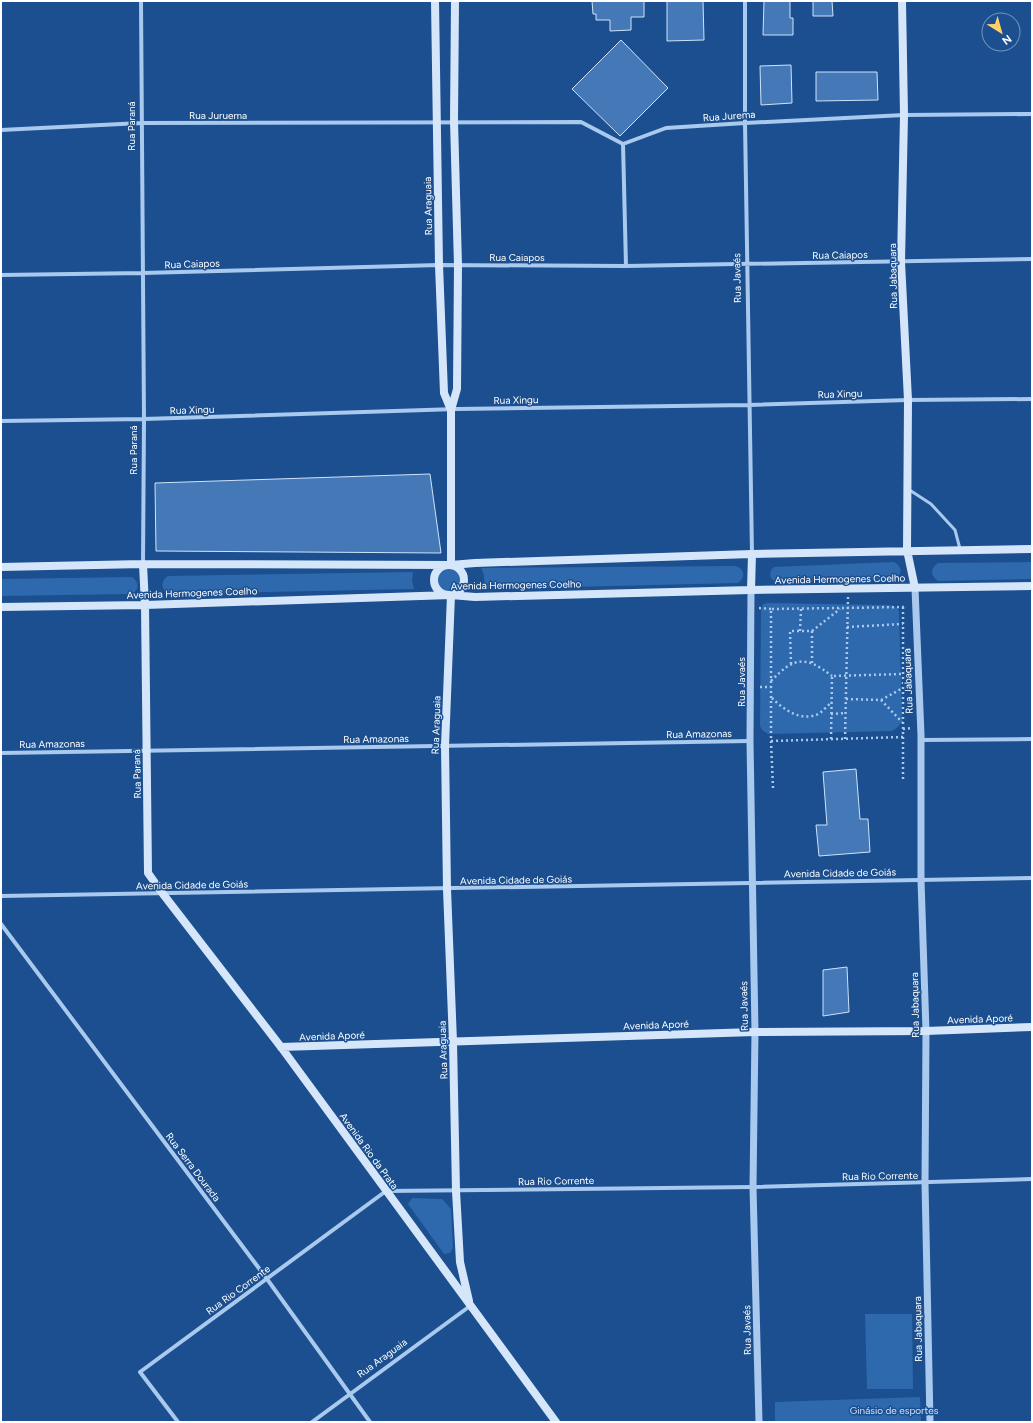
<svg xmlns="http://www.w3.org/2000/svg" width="1033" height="1423" font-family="Figtree,sans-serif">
<rect width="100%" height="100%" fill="#1b4f8f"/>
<path fill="#2e69ad" d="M894,562C902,566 903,574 895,579L777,582C769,580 768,572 774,567Z
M1032,562V579L938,581C930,576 930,568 938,563Z
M435 580a15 15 0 1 1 30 0a15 15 0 1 1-30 0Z
M735,566C745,568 746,578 738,583L483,589C485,581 485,575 481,568Z
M413,572L412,581L414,589L169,594C161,590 160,581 168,576Z
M132,577C139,581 140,590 132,594L1,596V579Z
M768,603L890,605L896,607L899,611L902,721L898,727L892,731L768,734L762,730L760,726L761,610L763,604Z
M412,1198L442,1199L445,1202L451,1209L453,1248L450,1253L444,1254L408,1204Z
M865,1314H912L913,1389H867Z
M920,1397L921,1422H775V1402Z"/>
<path fill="#4478b7" stroke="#cfe3fa" d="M592,1H644V17H631V30L610,31V20H596V14H593Z
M667,1H703L704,40L667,41Z
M764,1H790V18H793V35H763Z
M813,1H832L833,16H813Z
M621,40L668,88L620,136L572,89Z
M791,65L792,103L761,105L760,66Z
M816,72H877L878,100L816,101Z
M430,474L441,553L156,551L155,483Z
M856,769L860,819H868L870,852L819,856L816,825H827L823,772Z
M847,967L849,1012L823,1016V970Z"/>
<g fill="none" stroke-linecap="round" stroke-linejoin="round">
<path stroke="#a9c9ee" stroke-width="2.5" stroke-dasharray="2 3" stroke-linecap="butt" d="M903,607V737L771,741V609L907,607
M759,608L771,609
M847,627L903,624
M800,631L801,609
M812,631L840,609
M791,664L790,631H812V664
M771,681C794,657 805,655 832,676
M760,687H771
M772,698C784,710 802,723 820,713C824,710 828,705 832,702
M846,699L881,700L902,722
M881,700L903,688
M831,714L846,713
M903,729L912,728
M903,737V779
M831,739L832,676L903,674
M845,739L848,597
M771,741L773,788"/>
<path stroke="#a9c9ee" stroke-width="3" d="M908,489L931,504L955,530L960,549"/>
<path stroke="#a9c9ee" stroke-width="4" d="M141,1L144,419L143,564
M745,1V123L752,554
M1,130L141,123L581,122L623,144L666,128L745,123L904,115L1032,114
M623,144L626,266
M1,275L143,273L439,265L626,266L1032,259
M1,421L144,419L457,409L749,405L908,400L1032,399
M921,740L1032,739
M1,753L750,741
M1,896L1032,878
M1,924L267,1279L370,1422
M178,1422L140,1372L386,1191L753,1187L1032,1179
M312,1422L470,1306"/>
<path stroke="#a9c9ee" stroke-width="7" d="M915,588L921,735V880L926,1031L925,1183L930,1422
M751,590L750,741L755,1032L753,1187L759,1422"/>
<path stroke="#d6e6fa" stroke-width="8" d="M435,1L439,265L444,393L451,410
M902,1L904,115L901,262L908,400L907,550L915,588
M143,564L145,605L148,873L163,894L281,1047L556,1422
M434 580a15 15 0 1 1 30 0a15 15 0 1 1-30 0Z
M451,565V410L457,389L458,265L454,121L455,1
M1,567L143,564L451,565L475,563L752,554L1032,549
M751,590L752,554
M451,595L445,746L447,889L453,1042L456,1191L460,1262L469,1301
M1,607L145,605L451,595L475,597L751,590L1032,586
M281,1047L755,1032L926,1031L1032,1027"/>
</g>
<g text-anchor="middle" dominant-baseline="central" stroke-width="3" stroke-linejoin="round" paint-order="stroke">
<g font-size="10" fill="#fff" stroke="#1b4f8f">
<text x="218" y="115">Rua Juruema</text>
<text transform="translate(729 116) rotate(-4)">Rua Jurema</text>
<text transform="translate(131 126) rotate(-90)">Rua Paraná</text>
<text transform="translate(428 206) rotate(-91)">Rua Araguaia</text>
<text transform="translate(840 255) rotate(-1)">Rua Caiapos</text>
<text x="517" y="257">Rua Caiapos</text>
<text transform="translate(192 264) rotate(-2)">Rua Caiapos</text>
<text transform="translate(893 276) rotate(-91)">Rua Jabaquara</text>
<text transform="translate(737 278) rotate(-91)">Rua Javaés</text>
<text transform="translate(840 394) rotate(-2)">Rua Xingu</text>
<text transform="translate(516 400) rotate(-1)">Rua Xingu</text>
<text transform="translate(192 410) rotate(-2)">Rua Xingu</text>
<text transform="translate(133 450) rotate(-90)">Rua Paraná</text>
<text transform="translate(840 579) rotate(-1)">Avenida Hermogenes Coelho</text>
<text transform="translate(516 585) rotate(-1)">Avenida Hermogenes Coelho</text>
<text transform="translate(192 593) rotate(-2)">Avenida Hermogenes Coelho</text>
<text transform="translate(908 681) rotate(-92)">Rua Jabaquara</text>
<text transform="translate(741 682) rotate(-90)">Rua Javaés</text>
<text transform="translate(436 725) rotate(-88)">Rua Araguaia</text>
<text transform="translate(699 734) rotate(-1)">Rua Amazonas</text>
<text transform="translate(376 739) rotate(-1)">Rua Amazonas</text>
<text transform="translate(52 744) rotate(-1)">Rua Amazonas</text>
<text transform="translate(137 774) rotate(-91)">Rua Paraná</text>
<text transform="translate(840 873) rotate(-1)">Avenida Cidade de Goiás</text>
<text transform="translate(516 880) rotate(-1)">Avenida Cidade de Goiás</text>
<text transform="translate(192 885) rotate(-1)">Avenida Cidade de Goiás</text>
<text transform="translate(915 1005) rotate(-91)">Rua Jabaquara</text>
<text transform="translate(744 1006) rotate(-91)">Rua Javaés</text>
<text transform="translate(980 1019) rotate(-2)">Avenida Aporé</text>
<text transform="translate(656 1025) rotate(-2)">Avenida Aporé</text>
<text transform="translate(332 1036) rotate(-2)">Avenida Aporé</text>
<text transform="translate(443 1050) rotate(-92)">Rua Araguaia</text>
<text transform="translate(369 1151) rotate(54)">Avenida Rio da Prata</text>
<text transform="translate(193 1167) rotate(53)">Rua Serra Dourada</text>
<text transform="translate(880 1176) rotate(-1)">Rua Rio Corrente</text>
<text transform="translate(556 1181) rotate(-1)">Rua Rio Corrente</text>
<text transform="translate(238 1290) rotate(-36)">Rua Rio Corrente</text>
<text transform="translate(918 1329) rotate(-91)">Rua Jabaquara</text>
<text transform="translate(747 1330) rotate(-91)">Rua Javaés</text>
<text transform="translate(382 1358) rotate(-36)">Rua Araguaia</text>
</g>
<g font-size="10" fill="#cfe3fa" stroke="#1b4f8f">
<text x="894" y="1410">Ginásio de esportes</text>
</g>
</g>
<rect width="1033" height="1423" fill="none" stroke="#ffffff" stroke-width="4"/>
<g transform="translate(1001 32) rotate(143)"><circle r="19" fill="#1b4f8f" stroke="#7695bc"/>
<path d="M0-3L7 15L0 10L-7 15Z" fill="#ffd166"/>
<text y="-6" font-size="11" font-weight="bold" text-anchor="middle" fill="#ffffff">N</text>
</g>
</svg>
